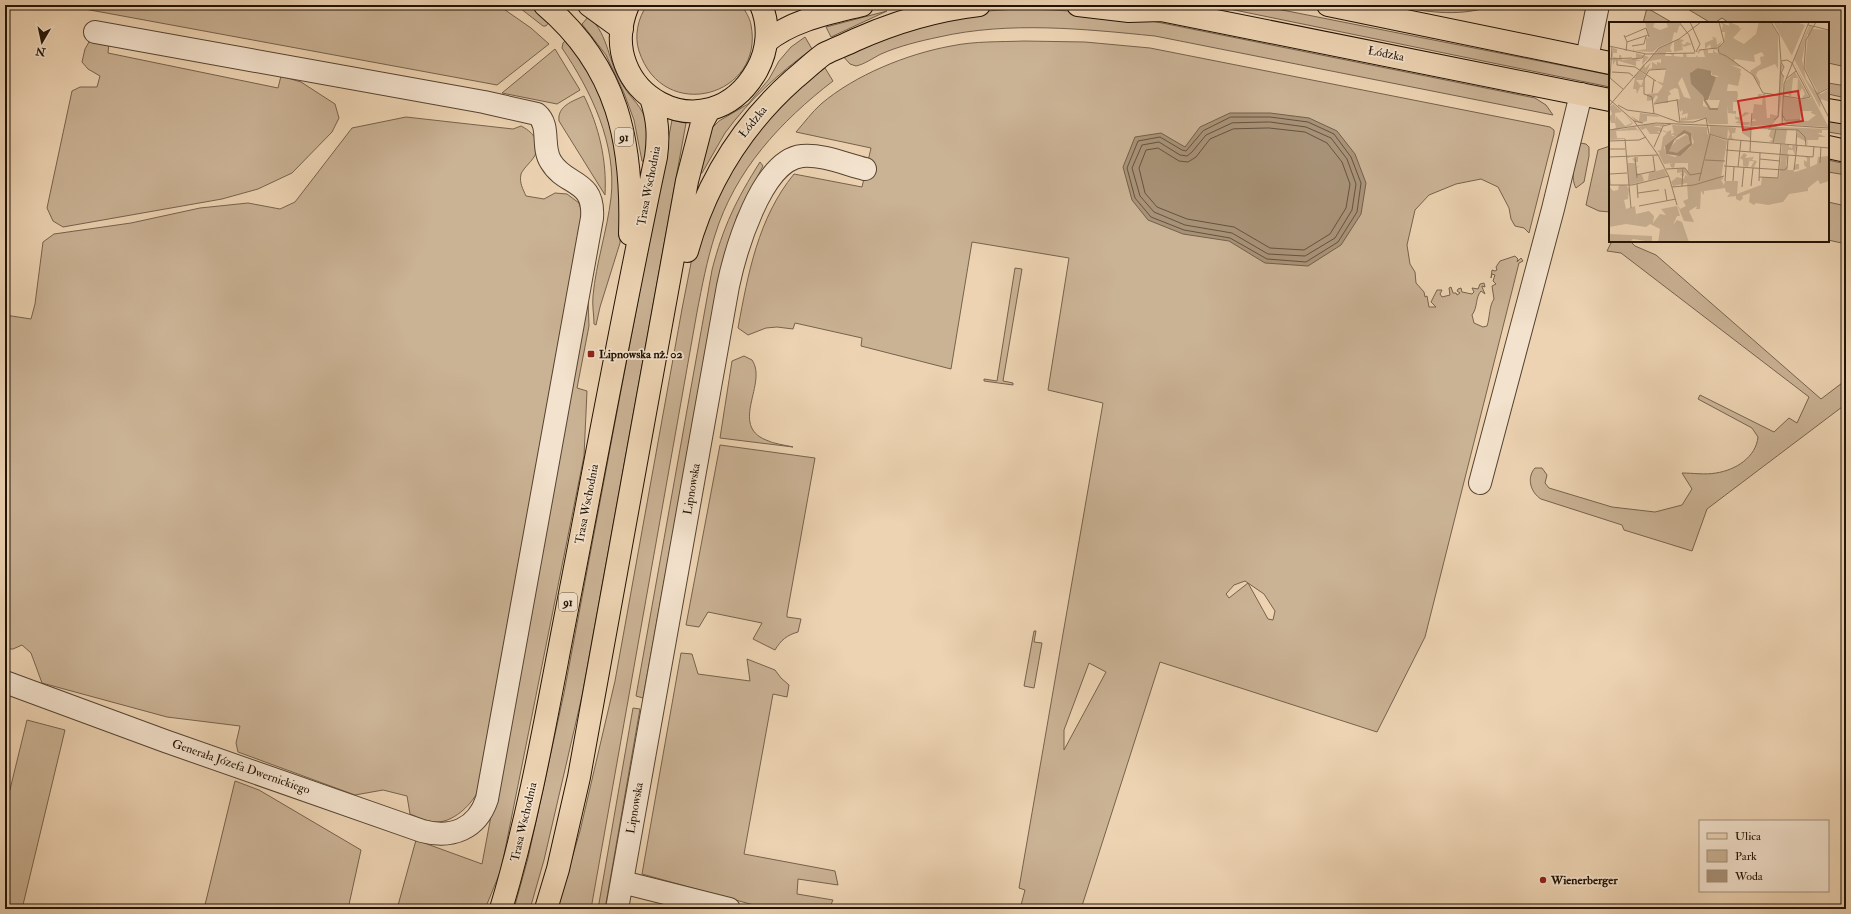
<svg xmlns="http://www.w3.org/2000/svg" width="1851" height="914" font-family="'IM FELL Double Pica',serif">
<rect width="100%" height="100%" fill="#edd3b2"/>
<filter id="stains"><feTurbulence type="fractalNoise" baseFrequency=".005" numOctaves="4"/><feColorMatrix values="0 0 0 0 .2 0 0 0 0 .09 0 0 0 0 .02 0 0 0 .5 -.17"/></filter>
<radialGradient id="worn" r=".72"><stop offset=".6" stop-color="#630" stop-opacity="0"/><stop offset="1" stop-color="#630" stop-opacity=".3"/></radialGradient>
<path fill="#cab294" stroke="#76624c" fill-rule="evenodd" d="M63,5H498L531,28L549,44L497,85Z
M516,5H530L551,20L546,26H543Z
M647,5H742C745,11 750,18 751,25C765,96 663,125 639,51C634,36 638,18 647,5Z
M1210,5H1257L1610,75V87Z
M1392,5H1488L1490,7C1455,17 1427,12 1392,5Z
M1681,5H1846V67L1828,63V23H1729L1722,18L1716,22L1711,23Z
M1647,8L1673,23H1643Z
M1016,9C1064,9 1110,14 1157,22L1535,98L1546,105L1553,115L1155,36C1084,29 1009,21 939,37C920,41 899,46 881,54C873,58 865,64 856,66L850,64L841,54L869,40L973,12Z
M887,11L831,37L826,27Z
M589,16C610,38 607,60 622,84C632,101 642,104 647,125C650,136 646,151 644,162L642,161L634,120L624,93L606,55L582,24Z
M805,37L812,49C779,73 749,100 725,133C717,146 710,160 702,173H699L710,130L719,121L748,104L769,79L779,61L791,47Z
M567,39L588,69L605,101L614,129L622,218L620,243L600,307L596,325L594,324C594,315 592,305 593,296C596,263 607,231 611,198C617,144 591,91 562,48L563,43Z
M1024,41L1085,42L1150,48L1550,127L1554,130V134L1529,233L1524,228L1515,226L1511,219L1509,208L1498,187L1481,179L1456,184L1429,195L1415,210L1407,245L1410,264L1415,272L1416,283L1424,292L1425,297L1427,296L1429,307H1436L1431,302L1437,290H1442L1440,294L1442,297L1450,295L1449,288L1451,287L1453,293H1456L1457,295L1460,293L1457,291L1458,289L1461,288L1462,292L1472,294L1474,292L1472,288L1478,289L1480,284L1484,283L1485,287L1482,286V287L1485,294L1481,291C1475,298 1478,307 1472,315L1474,323L1483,327L1487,326C1490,317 1489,306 1494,299L1492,286L1496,284L1493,281L1495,275L1492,274L1491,278L1492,270L1495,271L1497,270L1496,267L1500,261L1515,256L1518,259L1517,262L1521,258L1523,261L1519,263L1425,637L1377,732L1160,662L1081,909H1020L1025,890L1019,888L1103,403L1048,390L1069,258L972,242L951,369L861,346L862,338L795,323L793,329L777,327L766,328L748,335L738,328C748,274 758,218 794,174L862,187L871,148L796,132C804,123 812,112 821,104C855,75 907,54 951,46C975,41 1000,42 1024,41ZM1245,581L1264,594L1275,611L1273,620L1268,619L1248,583L1229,598L1226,594L1234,585ZM1089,663L1106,672L1064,750V730Z
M89,42H109L108,53L278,88L281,76L301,82L335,104L339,118L332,132L292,173L258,189L222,199L63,227L53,221L47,208L72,91L80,87H97L100,76L88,69L82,62L85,49Z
M555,49L580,90L557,104L502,93Z
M825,68L833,81C781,121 735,170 715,235C707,260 702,286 697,312L591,909H557L580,831L615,681L682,309L692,258L712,202L760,126L803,85Z
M1828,83L1846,86V98L1828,94Z
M584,96C599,127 607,160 605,195L559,121C557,106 573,101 584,96Z
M406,117L513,129L521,126C531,131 541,140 536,153C533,161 524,167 521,174C519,183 523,189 526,196L544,199L555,193L567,194L579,203L582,212L477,793C470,806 453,822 437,822C428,822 418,817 410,814L407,796L383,790L355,795L238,752L236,743L240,726L167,717L42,683L31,653L22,645L13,649H5V315L31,319L35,304L43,242L54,234L131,223L200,208L248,203L280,209L295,202L352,128Z
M672,120L686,123L582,696L544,860L530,909H514L528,858L564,693Z
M1828,121L1846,124V135L1828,132Z
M1580,143L1586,144L1589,147V156L1584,182L1576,188C1569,176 1577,156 1580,143Z
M1610,146V212L1599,211L1586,205L1598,150Z
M1828,160L1846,164V175L1828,172Z
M760,162L763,166L737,216L720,273L643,698L636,696L712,270C723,227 736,200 760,162Z
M1828,202L1846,206V244L1828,240Z
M1612,241H1630L1635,246L1656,255L1821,399L1846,380V404L1707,509L1692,551L1624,530L1622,525L1541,499C1531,493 1526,478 1535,468H1542L1547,475L1545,483L1549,488L1612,507L1655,512L1682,505L1692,489L1682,473C1693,473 1705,475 1716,473C1736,470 1756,457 1758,437L1752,428L1698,399L1700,395L1774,432L1789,418L1797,423L1809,397L1621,253L1607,251Z
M1015,268L1022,269L1003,381L1013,383V385L984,381V379L997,381Z
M588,299L589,326L577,388L587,391L584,456L501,870L485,909H397L416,840L482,864Z
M744,356L752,360C768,383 729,425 766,440C774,444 785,445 793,447L720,438L732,361Z
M720,445L815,458L787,614V617L801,619L798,632C787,635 781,640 775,650L753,639L762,623L708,612L699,627L686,625Z
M1034,631H1036L1034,642L1042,643L1034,688L1024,686Z
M681,653L692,654L698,674L750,681L747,659L775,670L781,678L789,685L787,697L773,694L744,854L835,871L838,885L798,879L797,894L833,900L829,909H768L642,874Z
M633,708L640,709L605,909H598Z
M27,720L65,730L22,909H5V810Z
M235,781L259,790L361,850L348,909H204Z"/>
<path fill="#a89277" stroke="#725f49" d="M1230,113H1270L1309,118L1337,131L1355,154L1366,183L1361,214L1341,245L1308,266L1265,263L1229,241L1183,234L1148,220L1132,200L1123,167L1135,137L1161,133L1185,147L1200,127Z"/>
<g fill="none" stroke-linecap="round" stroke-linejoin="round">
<path stroke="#65523e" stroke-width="1" d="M1231,117H1270L1308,122L1334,134L1351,157L1361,183L1357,212L1338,242L1306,262L1267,259L1230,238L1184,230L1151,217L1135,198L1127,168L1138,141L1160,137L1182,150L1186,151L1203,131Z
M1270,122L1306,127L1331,138L1347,159L1356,184L1352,210L1335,238L1305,256L1268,254L1232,233L1185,225L1154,212L1140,196L1132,168L1142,145L1159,142L1180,155L1187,156L1192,152L1206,135L1232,123Z
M1269,128L1305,132L1327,143L1342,162L1350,184L1346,208L1330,234L1304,250L1270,248L1234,227L1187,219L1157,207L1145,193L1139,168L1146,150L1158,148L1179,161L1188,162L1196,157L1210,139L1233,129Z"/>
<g stroke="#554330" stroke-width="24">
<path id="minor" d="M1587,58L1598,5
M1480,483L1553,209L1581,94
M5,682L165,741L422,831C452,839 477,829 487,799L592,218C595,179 565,186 551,162C541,147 551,126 537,114L484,102L95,32
M622,882L729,909
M617,909L728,286C735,253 761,160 802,156C822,154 845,164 865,169"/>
</g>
<g stroke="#221304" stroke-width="24">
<path id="major" d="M545,5C618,67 633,142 630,234
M589,5L622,29
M628,5C591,93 708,157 757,70C768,50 770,26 761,5
M1078,5L1129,11L1161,10
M1146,5L1161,10L1610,100
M1328,5L1610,63
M766,42C792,20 830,13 862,5
M1828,110L1846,113
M1828,147L1846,151
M687,251C706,183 741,126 794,79C804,71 814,61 824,54C834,49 845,45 855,40C895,22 936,10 979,5
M501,909C531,809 548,706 568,604C597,455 624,306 656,157C659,136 658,119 651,98
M546,909L558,869L579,777L687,181L702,123L709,110"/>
</g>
<use href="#minor" stroke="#f3e2cd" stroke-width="22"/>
<use href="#major" stroke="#edd3b2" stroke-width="22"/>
</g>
<g fill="#8f2418" stroke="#f3e2cd" stroke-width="1.5">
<rect x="587" y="350" width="8" height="8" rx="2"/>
<circle cx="1543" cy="880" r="4"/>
</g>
<g text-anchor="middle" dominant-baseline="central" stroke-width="3.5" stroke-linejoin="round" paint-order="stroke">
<g fill="#f3e2cd" stroke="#615140" stroke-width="1">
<rect x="615" y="128" width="18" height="18" rx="3"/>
<rect x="559" y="593" width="18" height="18" rx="3"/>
</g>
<g font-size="11" font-weight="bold" fill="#221304">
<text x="624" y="137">91</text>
<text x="568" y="602">91</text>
</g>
<g font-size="12" fill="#221304" stroke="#f3e2cd">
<text transform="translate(1386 54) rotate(11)">Łódzka</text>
<text transform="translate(753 122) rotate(-51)">Łódzka</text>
<text transform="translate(649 186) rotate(-79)">Trasa Wschodnia</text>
<text transform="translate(692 489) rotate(-80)">Lipnowska</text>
<text transform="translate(587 504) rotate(-79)">Trasa Wschodnia</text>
<text transform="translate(241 767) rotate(19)">Generała Józefa Dwernickiego</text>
<text transform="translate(635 808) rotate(-80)">Lipnowska</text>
<text transform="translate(524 822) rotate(-77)">Trasa Wschodnia</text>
</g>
<g font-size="12" font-weight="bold" fill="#221304" stroke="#f3e2cd" text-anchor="start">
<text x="599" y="354">Lipnowska nż. 02</text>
<text x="1551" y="880">Wienerberger</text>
</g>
</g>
<g transform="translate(1609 22)">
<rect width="220" height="220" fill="#edd3b2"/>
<path d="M36,0H46L44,5L51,8L59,5L57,0H69L72,4H70L68,11L65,10L63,19L50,25L44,30L24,29L25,26V29L37,27V15L40,16ZM111,0L120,4V0L130,4L131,7L134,5L124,16L135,22L147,12L150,0H162L169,12V47L166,42L149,49L147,53L151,60V64L141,49L152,42L151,35L155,34L153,30L145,33L146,40L126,37L125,39L132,45L121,43L132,47L131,51H125H132L129,64L119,62L118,69H128L129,72L128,80H124V89H127V95H131L136,90L141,91L133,95L140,100L133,95L131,98V100H141L140,103H126L135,102L126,101L130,98L126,97L127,92L119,91L118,83L119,102H100L97,96L72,99V96H76V94L78,97L79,91L72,93L74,90L73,88L71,90L68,78L71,77L69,67L66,66L60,69L62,72L59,74V81H45L49,75L47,73L44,78L38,79V72L49,71L54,64L47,59L54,61L57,47H39L37,52L31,47L35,42L36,46L42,40L39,47L43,46V40L48,43V40L52,41V37L41,39L36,42L45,32H50L46,30L50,26L64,19L61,26L63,30H57L56,34H64L59,31H65V34L74,35V32L77,31L78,35H87L88,33L89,35H96L94,28L91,29L90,32L88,30L90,28H99V31H104V27L106,30L115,33L108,29L110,25L107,28L102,26L101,22L96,27V21L105,17L103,16L104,15L107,16L108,23L113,19L110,25L115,21L116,10H112L114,3ZM91,46L93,49H102L103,53L110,54L104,56L100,78H111L108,88L94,84V74L82,62V50ZM73,55L82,77L75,75L69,61ZM164,0H170L169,3L170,0L172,2L173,0H187L196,3L183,33L182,30L183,34ZM200,4L205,5L198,13L193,38L197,57L205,68L212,72L220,67V80L212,77L211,86L185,37ZM204,7L220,8V65L209,71L196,46L199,12ZM70,17L75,18L72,21L75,23L78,20L83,22L75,25L73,23L74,28L65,30V20ZM4,26L8,27V31H4V35L10,36V33H12L13,38L27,36V31L40,35L33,43L34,35L27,37L32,39H27V44L7,38L4,43L3,32ZM184,38L219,104L220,105L183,103L173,98L172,94L173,73L176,60L186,50L200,75L192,77L196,72L193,66L188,75L189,56H184L182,75L178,71L174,74L173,96L175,98L199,99L207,93L202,91L203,89H192L191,98L176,97L174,95L175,74L190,78L202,76ZM171,42L174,44L172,49L175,55L170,94L163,103L143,104V99H147L146,97L143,98L145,82L153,83L154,73L149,75V72H156L158,96H161V92L169,94ZM31,49L36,53L34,58H27L32,64L34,59H31H34V65H31L28,72L27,67H24L26,56H23ZM4,82L13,90L6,91L7,100V94L16,104L23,101L15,91L24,101L22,103L8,108L26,105L31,110L28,108L7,109L8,116H16V117L0,118V109L7,106L6,101H2L0,95L3,92L0,85ZM31,91L47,93L51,95L38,94V99L31,101L26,99L22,94L30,99ZM38,102H56L53,105L50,104H44L53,106V110L48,109L51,112H41L37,106L33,108L30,105ZM63,103L98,105V112L118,119L112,156L114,154V159V157L112,158L115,163L116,159H129L128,172L152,163L153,155L170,156L173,123H180V126L182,124V127L184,123L187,124L186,133L184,128H179L177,143L179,148H184L187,142H190V147L184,148L186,150L198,146L195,143V138L198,140V136L196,135H201V145L208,142L209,135L219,134L220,159L211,162L209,158L199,166V169L180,172L174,180L159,183L147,181L145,183L140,180L141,171L133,174L134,176L131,179L127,177V174L118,175L121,171L117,170L116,166L95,169V173L92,169L91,187H87L88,184L80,189L85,200L75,199L68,182L71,187L77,184L74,179L79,177L78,161L64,164L62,160L68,155L75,157L76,153L79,155L75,150V154L71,153L74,150L68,151V147L74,146L75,150V146L79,149V141H66L65,146L62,145L61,142L64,141L55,142L50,132L51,131L48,129L52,128L54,115L58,111L54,109V108L58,110L62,108V111L63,114H66L62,112L65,111ZM81,110L85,120L81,126L66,135L57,132L55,125L65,116L67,119L59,128L67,132L76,126L81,120L78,112L68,118L65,115ZM101,104L140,106H137L141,109V116L133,111V106H137L116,105L127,106L126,111H123V116L126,117H119L121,112L119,107L118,117L114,116L101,112ZM168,105L220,107V108H213V111H208L217,115H210L209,118H198L199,123L197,119L196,123V119L188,115L189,108L143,107ZM162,108H178L176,122L162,120L160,119L164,118L160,114L159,116ZM135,131L138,133L136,136L145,135L143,138L148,139L145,145H142L145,139H140L141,136L139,145L134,144V138L131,136ZM18,135L22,136H18L19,141H26L23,136L26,137L27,135H34H29V140H26L27,145L31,144L27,146L28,151L33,153L35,159L20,163ZM55,147L58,154L39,158L40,151ZM10,163H17L20,167L19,177L15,178L17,187L26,184L27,192L40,189L45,194L44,201L51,192L57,193L52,187L68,184L71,194H68L64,203L68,198L73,200L80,220H49L51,207L41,202L37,205L17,202L0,205V164L4,169L9,168ZM0,212L43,214V220L24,217L21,220H0Z" fill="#cab294" fill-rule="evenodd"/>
<path d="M89,46L102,49V53L107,55L99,78H95L94,74L82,62L81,51ZM75,108L82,111L83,123L71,134L57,132L56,124ZM76,111L79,113L81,121L68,131L60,129L66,117Z" fill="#a89277" fill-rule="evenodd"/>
<path fill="none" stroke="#a89277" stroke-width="2" d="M95,77L101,87H109"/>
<path fill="none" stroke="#9c866c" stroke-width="1" d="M70,0L80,13L86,30M81,0L91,22L87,30M162,0L170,13L172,40L169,95L165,98M207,0L197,18L195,46L220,96M199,3L220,8M15,13L18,20L17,29M16,15L37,6L40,15M18,20L39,13M0,24L37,32L86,31M23,24L35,22L37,14M3,25L1,56L14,67M109,26L110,31L117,34L144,53L154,71L169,73M109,26L115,20L110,0M90,28L108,26M0,37L23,36M23,37L33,36L36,32M8,38V43L26,45L47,59M172,39L178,38L183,41L201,75L193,77L175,74M172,40L175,45L172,51L175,55M3,50L20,51L24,54M177,57L187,49M43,71L45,58M208,72L220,66M0,77L25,99L34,101M68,77L71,100M45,82L68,78M9,83L18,88L47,92L69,100H85L97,96L100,112L116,117L220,126M0,84L50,26L70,17L92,0M45,92L43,75L35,72V57L40,48L57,47M174,94L176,98H191M25,99L49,133L60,155L68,183M173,103L175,62L200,0M142,104L143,91M159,107L189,108L196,115L197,124M0,108L47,101L158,106L173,103L220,106M16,117L22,186M0,119L30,118L37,115M164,121L167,107M187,123L188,108M45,125L54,104L62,102M0,127H16M117,128L204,135L205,124M141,130L142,105M0,135L49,133M26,135L28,156M151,137L171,139M96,138L116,139M211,141L212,125M115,144L175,148L178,146L179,133M0,145L1,163M129,145L132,118M57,147L76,146L81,153L93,151M185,148L188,123M1,152L18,151M27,153L46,149L44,134M150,155L169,156L172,122M90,159L101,113M116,159L119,118M124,159L125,145M150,159L151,131M28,162L29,176M0,163H23L60,154M73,164L74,146M142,164L144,146M63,165L85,163L115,154M133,165L135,145M56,167L58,179M29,171L50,168M30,184L67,177"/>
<path fill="#d62828" fill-opacity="0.15" stroke="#d62828" stroke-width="2" d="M189,69L194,99L134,108L129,79Z"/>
<rect width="220" height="220" fill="none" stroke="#221304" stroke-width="2"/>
</g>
<rect width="1851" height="914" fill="none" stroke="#edd3b2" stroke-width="20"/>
<rect x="6" y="6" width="1839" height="902" fill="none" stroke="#221304" stroke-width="2"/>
<rect x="10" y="10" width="1831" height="894" fill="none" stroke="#221304"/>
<rect x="1699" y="820" width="130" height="72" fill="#f3e2cd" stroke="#9f8f7d"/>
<rect x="1707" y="833" width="20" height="6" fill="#edd3b2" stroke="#9f8f7d"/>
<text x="1735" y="840" font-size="12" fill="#221304">Ulica</text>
<rect x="1707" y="850" width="20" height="12" fill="#cab294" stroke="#9f8f7d"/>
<text x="1735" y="860" font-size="12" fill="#221304">Park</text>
<rect x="1707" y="870" width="20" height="12" fill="#a89277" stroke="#9f8f7d"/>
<text x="1735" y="880" font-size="12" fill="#221304">Woda</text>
<g transform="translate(42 42) rotate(189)" stroke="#f3e2cd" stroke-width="3" paint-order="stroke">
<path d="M0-3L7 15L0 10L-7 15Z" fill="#221304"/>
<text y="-6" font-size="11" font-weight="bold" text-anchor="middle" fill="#221304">N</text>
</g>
<rect width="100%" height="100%" filter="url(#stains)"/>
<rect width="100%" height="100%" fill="url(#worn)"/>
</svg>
